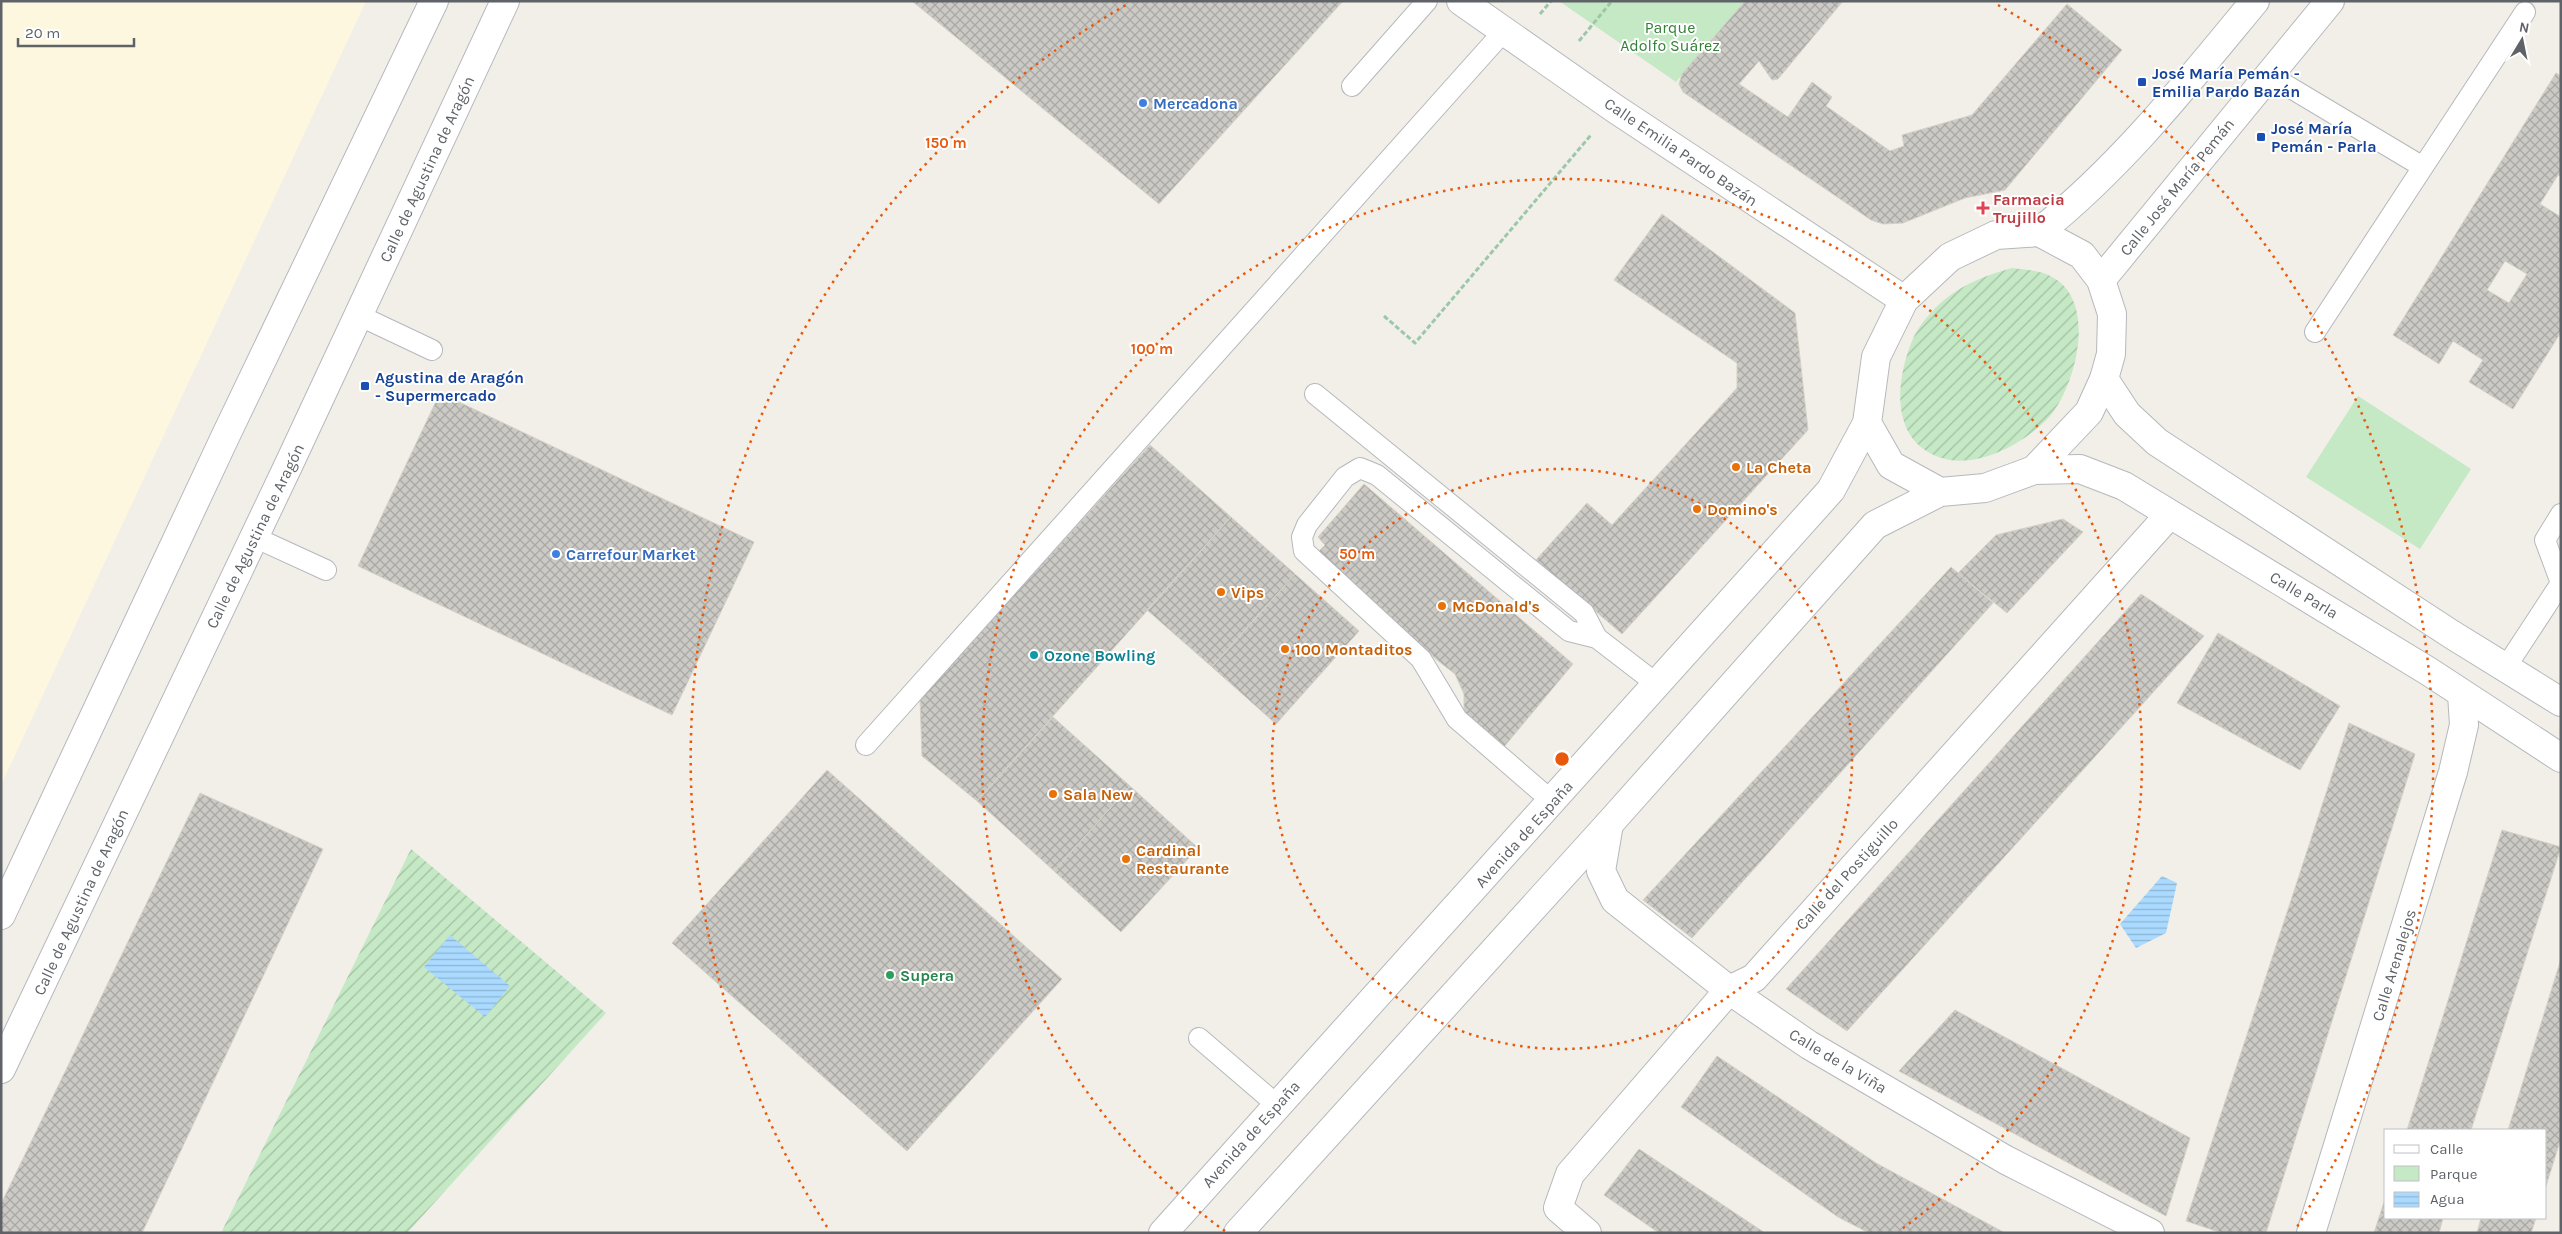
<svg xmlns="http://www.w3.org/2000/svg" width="2562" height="1234" font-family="Karla,sans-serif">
<defs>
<pattern id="garden-furrows" width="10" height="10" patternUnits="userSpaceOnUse" patternTransform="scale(1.25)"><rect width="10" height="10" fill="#c5e8c5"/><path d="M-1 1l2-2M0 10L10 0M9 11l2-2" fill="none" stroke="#a3c0a4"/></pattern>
<pattern id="water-rules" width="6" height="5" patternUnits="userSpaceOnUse" patternTransform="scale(1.25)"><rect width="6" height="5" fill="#aadaff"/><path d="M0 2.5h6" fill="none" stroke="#8eb4d2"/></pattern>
<pattern id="building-cross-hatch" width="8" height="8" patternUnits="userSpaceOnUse" patternTransform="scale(1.25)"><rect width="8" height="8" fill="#cccac5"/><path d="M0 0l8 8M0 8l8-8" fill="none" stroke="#a9a8a4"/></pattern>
</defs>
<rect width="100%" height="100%" fill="#f1efe8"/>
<path fill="#fef7e0" d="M1,1H366L1,785Z"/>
<path fill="#c5e8c5" d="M1559,1H1745L1676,82Z
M2358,396L2471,469L2420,549L2306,477Z"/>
<path fill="url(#garden-furrows)" d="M2012,268C2026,270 2040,270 2052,277C2098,301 2076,385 2050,416C2025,444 1972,472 1936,456C1890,437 1896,380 1912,341C1918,326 1933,309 1944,300C1965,283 1987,275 2012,268Z
M411,849L606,1013L407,1233H221Z"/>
<path fill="url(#water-rules)" d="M2162,876L2177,883L2166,933L2136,948L2120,924Z
M450,935L510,986L485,1017L424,967Z"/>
<path fill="url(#building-cross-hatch)" stroke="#d6d1c6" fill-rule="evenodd" d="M912,1H1343L1159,204Z
M1745,1H1843L1778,79L1772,80L1759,61L1739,84L1788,117L1812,82L1832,97L1826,106L1890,151L1904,146L1902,135L1972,115L2067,4L2122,50L2005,190L1965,198L1903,223L1883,224L1871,220L1683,92L1679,84L1682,74Z
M2556,73L2561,76V176L2558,175L2540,204L2561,217V332L2513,409L2469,382L2483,360L2453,341L2439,364L2393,335ZM2505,261L2527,274L2509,303L2487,290Z
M1662,214L1795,313L1808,430L1622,634L1536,560L1587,503L1612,525L1737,388V363L1614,280Z
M440,393L754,542L672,715L358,566Z
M1150,445L1231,517L977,801L922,756L920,699Z
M1364,484L1573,664L1503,748L1464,713V694L1455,674L1437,660L1318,552L1325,545L1318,537Z
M1231,517L1295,574L1212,667L1147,610Z
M2063,519L2083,532L2007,613L1958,573L1996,535Z
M1951,567L1993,603L1692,938L1643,900Z
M1295,574L1359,631L1276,724L1212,667Z
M2141,594L2204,636L1847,1031L1786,989Z
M2218,633L2340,706L2300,770L2177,703Z
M1053,717L1130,786L1054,871L977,801Z
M2349,723L2415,754L2266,1233H2222L2186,1221Z
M827,770L1062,979L907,1151L672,943Z
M1130,786L1198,848L1121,932L1054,871Z
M200,793L323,849L142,1233H1V1204Z
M2502,830L2561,847L2471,1130H2407Z
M2561,959V1138L2546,1186V1130H2508Z
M1955,1010L2190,1138L2166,1216L1899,1071Z
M1717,1056L1876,1163L2005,1233H1869L1838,1217L1681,1107Z
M1639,1149L1765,1233H1659L1604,1195Z
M2386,1196V1218H2443L2439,1233H2374Z
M2481,1218H2536L2531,1233H2477Z"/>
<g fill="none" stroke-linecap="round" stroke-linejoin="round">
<g stroke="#b5b8bc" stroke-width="22">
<path id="service" d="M2269,75L2423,167L2525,12
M1352,86L1427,1
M358,315L432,350
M2315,332L2423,167
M1315,394L1584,613L1597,638
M254,537L326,570
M2561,583L2545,540L2561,514
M2506,667L2561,583
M866,745L1504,31
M1553,802L1457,719L1421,659L1304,551L1302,537L1307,525L1345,477L1360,468L1377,475L1569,631L1597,638L1658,685
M1199,1038L1277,1105"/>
</g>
<g stroke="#b5b8bc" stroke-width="30">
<path id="minor" d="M1461,1L1614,108L1904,300
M2039,232C2122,166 2188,82 2255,1
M2101,280L2330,1
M2104,379L2127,414L2157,442L2451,634L2561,702
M2034,470L2080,469L2124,486L2428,671L2561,758
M1609,824L1601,871L1615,900L1729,990L1809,1045L2006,1160L2150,1233
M1,915L226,435L434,1
M1,1069L289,464L505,1
M1587,1233L1558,1208L1570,1174L1729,990L1754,978L2170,514
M2311,1233L2453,772L2464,725L2462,694"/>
</g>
<g stroke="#b5b8bc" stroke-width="30">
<path id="tertiary" d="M2039,232L2082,255L2101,280L2112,314L2111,354L2104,379L2089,412L2034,470L1985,488L1940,492L1891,465L1867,423L1876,357L1904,300L1950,257L1996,235Z
M1163,1233L1831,490L1867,423
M1238,1233L1609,824L1875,525L1940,492"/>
</g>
<path stroke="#9cc7a9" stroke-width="3" stroke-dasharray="5 2.5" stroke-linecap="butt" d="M1540,14L1551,1
M1579,41L1612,1
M1384,316L1415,343L1591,135"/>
<use href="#service" stroke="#fff" stroke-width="20"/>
<use href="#minor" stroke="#fff" stroke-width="28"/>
<use href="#tertiary" stroke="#fff" stroke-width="28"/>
</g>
<g fill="none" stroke="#e8590c" stroke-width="2.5" stroke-dasharray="2.5 5">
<circle cx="1562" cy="759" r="290"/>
<path d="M1225 1231A580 580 0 1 1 1899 1231"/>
<path d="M827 1227A871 871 0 0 1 1126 5M1998 5A871 871 0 0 1 2297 1227"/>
</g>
<g fill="#1a4fb4" stroke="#fff" stroke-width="2">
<rect x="2137" y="77" width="10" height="10" rx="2.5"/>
<rect x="2256" y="132" width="10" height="10" rx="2.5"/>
<rect x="360" y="381" width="10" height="10" rx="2.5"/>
</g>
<g fill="#3f7fe0" stroke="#fff" stroke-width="2">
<circle cx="1143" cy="103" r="5"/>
<circle cx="556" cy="554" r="5"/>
</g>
<path fill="#e0444e" stroke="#fff" stroke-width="2" d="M1980.5 200.5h5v5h5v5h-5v5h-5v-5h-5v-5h5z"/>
<g fill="#e8710a" stroke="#fff" stroke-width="2">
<circle cx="1736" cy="467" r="5"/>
<circle cx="1697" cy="509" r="5"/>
<circle cx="1221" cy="592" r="5"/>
<circle cx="1442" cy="606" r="5"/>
<circle cx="1285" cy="649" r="5"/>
<circle cx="1053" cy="794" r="5"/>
<circle cx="1126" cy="859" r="5"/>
</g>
<circle fill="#0f9aa8" stroke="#fff" stroke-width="2" cx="1034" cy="655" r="5"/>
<circle fill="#2e9e5b" stroke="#fff" stroke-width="2" cx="890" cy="975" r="5"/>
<g text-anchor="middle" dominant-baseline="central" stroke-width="4" stroke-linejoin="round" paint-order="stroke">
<g font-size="16" fill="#348238" stroke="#fff">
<text x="1670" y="27">Parque<tspan x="1670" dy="18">Adolfo Suárez</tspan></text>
</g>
<g font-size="16" font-weight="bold" fill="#164399" stroke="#fff" text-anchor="start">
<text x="2152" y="73">José María Pemán -<tspan x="2152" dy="18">Emilia Pardo Bazán</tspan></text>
<text x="2271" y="128">José María<tspan x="2271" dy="18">Pemán - Parla</tspan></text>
<text x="375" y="377">Agustina de Aragón<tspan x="375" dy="18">- Supermercado</tspan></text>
</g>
<g font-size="16" font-weight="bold" fill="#366cbe" stroke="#fff" text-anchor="start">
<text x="1153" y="103">Mercadona</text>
<text x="566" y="554">Carrefour Market</text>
</g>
<g font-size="16" fill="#5f6368" stroke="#fff">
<text transform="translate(1681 152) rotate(34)">Calle Emilia Pardo Bazán</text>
<text transform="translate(427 169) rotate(-65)">Calle de Agustina de Aragón</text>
<text transform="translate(2177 187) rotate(-51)">Calle José María Pemán</text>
<text transform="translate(255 536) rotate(-64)">Calle de Agustina de Aragón</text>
<text transform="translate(2304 595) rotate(31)">Calle Parla</text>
<text transform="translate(1524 834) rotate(-48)">Avenida de España</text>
<text transform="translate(1847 874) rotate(-48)">Calle del Postiguillo</text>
<text transform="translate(81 902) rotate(-65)">Calle de Agustina de Aragón</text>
<text transform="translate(2394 965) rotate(-73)">Calle Arenalejos</text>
<text transform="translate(1838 1061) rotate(31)">Calle de la Viña</text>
<text transform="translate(1251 1134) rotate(-48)">Avenida de España</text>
</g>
<g font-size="16" font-weight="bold" fill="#be3a42" stroke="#fff" text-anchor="start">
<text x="1993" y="199">Farmacia<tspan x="1993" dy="18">Trujillo</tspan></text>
</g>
<g font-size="16" font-weight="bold" fill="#c56008" stroke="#fff" text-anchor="start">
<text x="1746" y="467">La Cheta</text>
<text x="1707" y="509">Domino's</text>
<text x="1231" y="592">Vips</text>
<text x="1452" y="606">McDonald's</text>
<text x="1295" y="649">100 Montaditos</text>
<text x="1063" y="794">Sala New</text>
<text x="1136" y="850">Cardinal<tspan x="1136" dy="18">Restaurante</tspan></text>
</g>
<g font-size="16" font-weight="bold" fill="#0d838f" stroke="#fff" text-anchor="start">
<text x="1044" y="655">Ozone Bowling</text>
</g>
<g font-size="16" font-weight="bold" fill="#27864d" stroke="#fff" text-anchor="start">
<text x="900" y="975">Supera</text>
</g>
</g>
<circle cx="1562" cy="759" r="8" fill="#e8590c" stroke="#fff" stroke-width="2.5"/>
<g font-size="15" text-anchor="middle" font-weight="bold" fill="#e8590c" stroke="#fff" stroke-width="4" stroke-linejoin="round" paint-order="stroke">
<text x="946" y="148">150 m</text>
<text x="1152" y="354">100 m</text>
<text x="1357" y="559">50 m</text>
</g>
<rect width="2562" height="1234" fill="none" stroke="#5f6368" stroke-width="5"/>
<rect x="2384" y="1129" width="162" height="90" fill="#ffffff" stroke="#bfc1c3"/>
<rect x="2394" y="1145" width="25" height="8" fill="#ffffff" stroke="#bfc1c3"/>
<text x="2430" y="1154" font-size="15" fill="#5f6368">Calle</text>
<rect x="2394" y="1166" width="25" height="15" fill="#c5e8c5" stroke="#bfc1c3"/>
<text x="2430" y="1179" font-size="15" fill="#5f6368">Parque</text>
<rect x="2394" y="1192" width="25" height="15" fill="url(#water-rules)" stroke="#bfc1c3"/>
<text x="2430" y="1204" font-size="15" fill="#5f6368">Agua</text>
<g transform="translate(2522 40) rotate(10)" stroke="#ffffff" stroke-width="4" paint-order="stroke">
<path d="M0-4L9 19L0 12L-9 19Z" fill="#5f6368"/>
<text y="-8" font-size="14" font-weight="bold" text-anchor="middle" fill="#5f6368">N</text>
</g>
<path d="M18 38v8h116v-8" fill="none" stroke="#5f6368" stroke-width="2.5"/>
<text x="25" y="38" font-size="15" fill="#5f6368" stroke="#ffffff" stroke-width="4" paint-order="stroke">20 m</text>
</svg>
